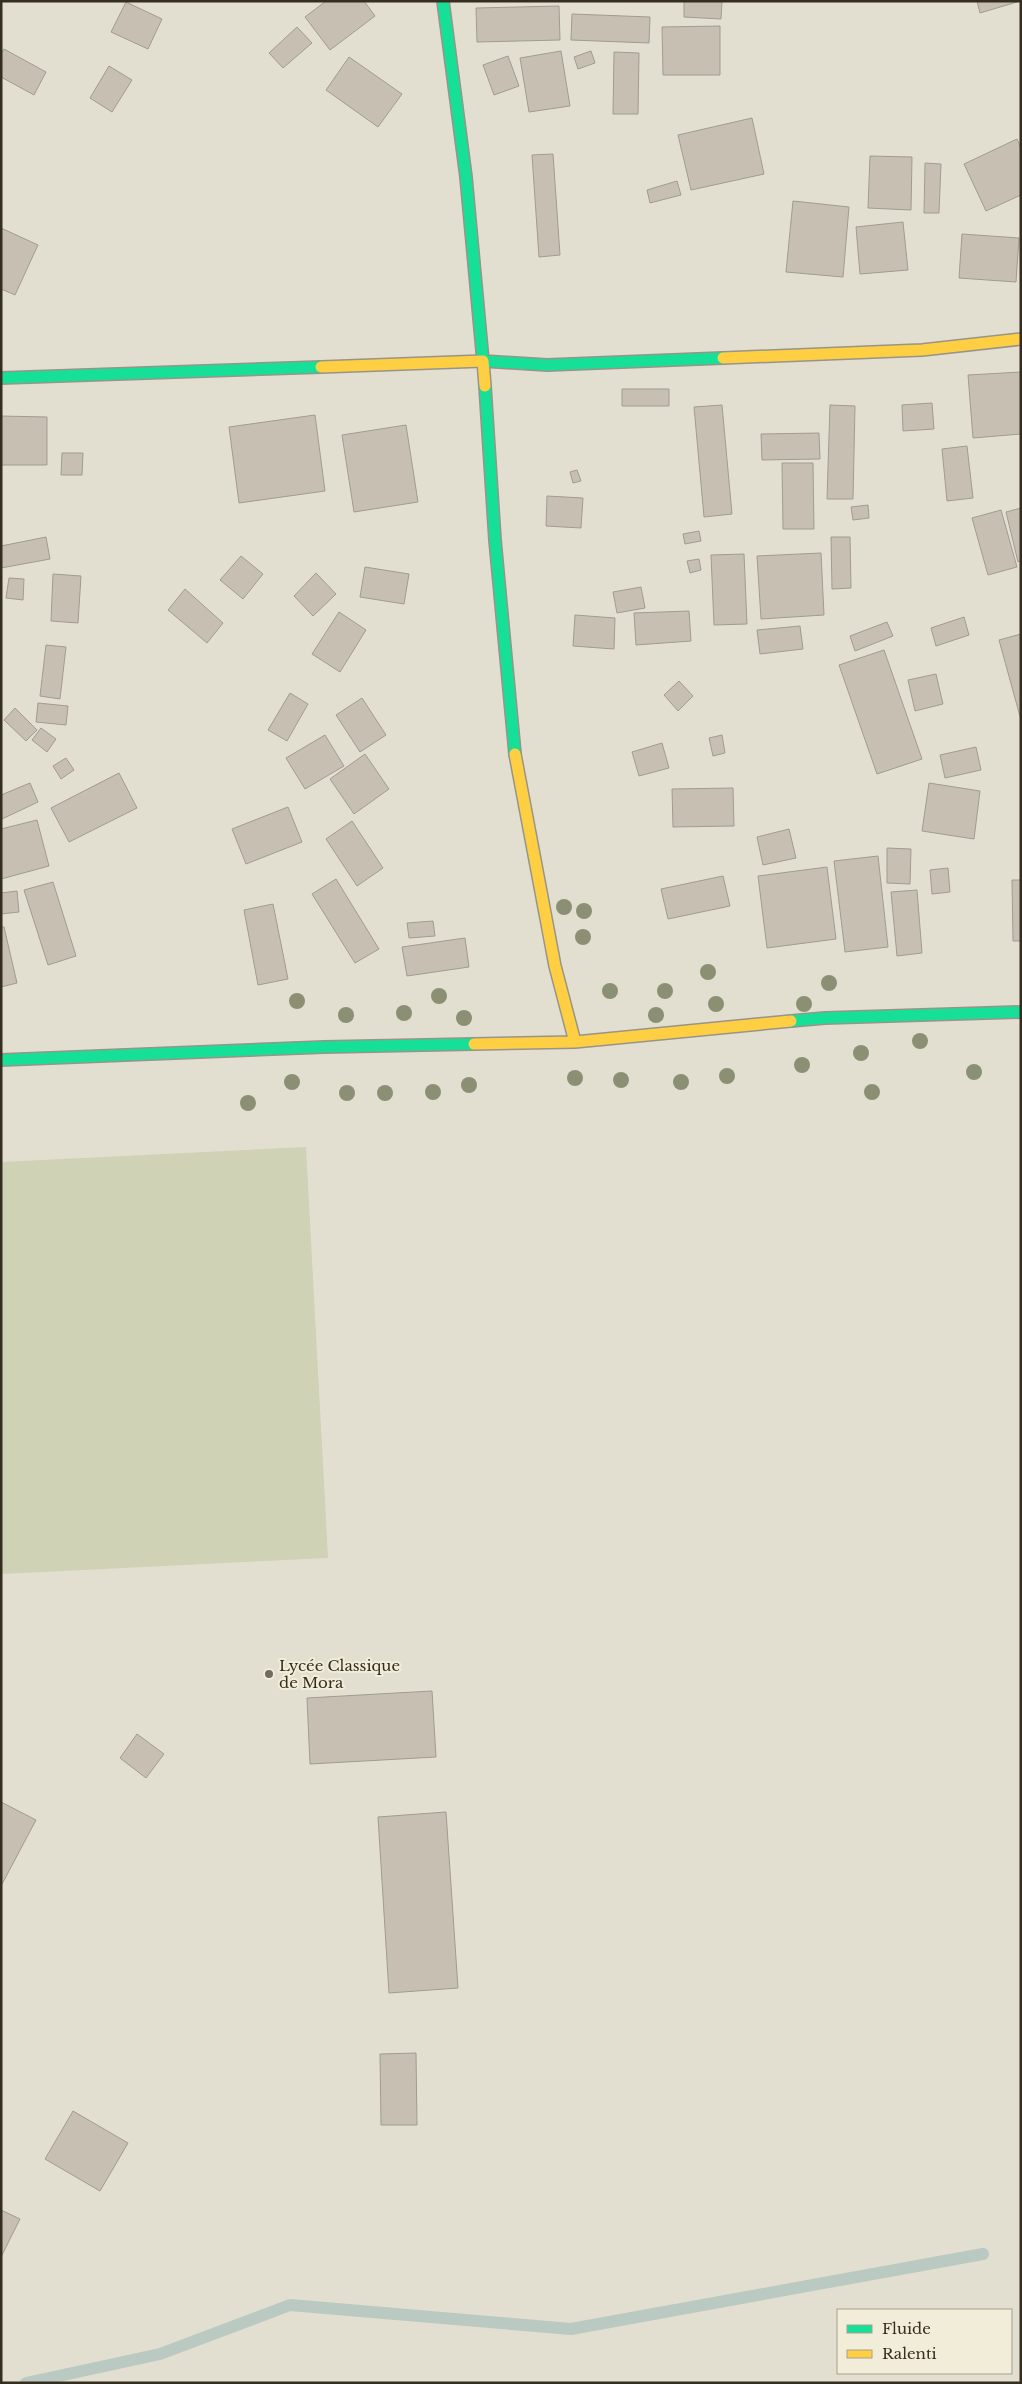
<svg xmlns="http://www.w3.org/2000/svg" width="1022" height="2384" font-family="'Libre Baskerville',serif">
<rect width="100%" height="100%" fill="#e2dfd1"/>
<path fill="#cfd2b5" d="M306,1147L328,1558L1,1574V1162Z"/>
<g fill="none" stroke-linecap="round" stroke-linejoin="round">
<path stroke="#bac9c1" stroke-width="12" d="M26,2383L160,2354L290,2305L571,2329L983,2254"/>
</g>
<path fill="#c6bfb2" stroke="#a29b90" d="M326,1H364L375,16L330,50L305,17Z
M684,1H722L721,19L684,17Z
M977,1H1017V2L980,13Z
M126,2L162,19L148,49L111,32Z
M559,6L560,40L477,42L476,8Z
M572,14L650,17L649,43L571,40Z
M720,26V75H663L662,27Z
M297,27L312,43L283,68L269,53Z
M4,49L46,72L34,95L1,77V54Z
M561,51L570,106L529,112L520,58Z
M591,51L595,63L578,69L574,57Z
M614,52L639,53L638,114H613Z
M508,56L519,86L494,95L483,65Z
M349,57L402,94L378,127L326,90Z
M109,66L132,80L112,112L90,98Z
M752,118L764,174L691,190L678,135Z
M1017,139L1021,148V195L986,211L964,164Z
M553,154L560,255L539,257L532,155Z
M870,156L912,157L911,210L868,208Z
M925,163L941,164L939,213H924Z
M677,181L681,195L650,203L647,190Z
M793,201L849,207L843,277L786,272Z
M903,222L908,270L860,274L856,227Z
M1,228L38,245L15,295L1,289Z
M962,234L1019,238L1016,282L959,278Z
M1021,372V434L973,438L968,375Z
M622,389H669V406H622Z
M932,403L934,429L903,431L902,405Z
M722,405L732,514L704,517L694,407Z
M830,405L855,406L853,499H827Z
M315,415L325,491L239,503L229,427Z
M1,416L47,417V465H1Z
M406,425L418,502L354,512L342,435Z
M819,433L820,459L762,460L761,434Z
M967,446L973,498L947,501L942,449Z
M62,453H83L82,475H61Z
M782,463H813L814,529H783Z
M577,470L581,481L573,483L570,472Z
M547,496L583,498L581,528L546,526Z
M868,505L869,518L853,520L851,507Z
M1021,508V561L1018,562L1006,512Z
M1001,510L1017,567L988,575L972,518Z
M699,531L701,541L685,544L683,534Z
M46,537L50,559L1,568V546Z
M831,537H850L851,588L832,589Z
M821,553L824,615L761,619L757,556Z
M744,554L747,624L714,625L711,555Z
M241,556L263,574L243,599L220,580Z
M699,559L701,570L690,573L687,561Z
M365,567L409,574L404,604L360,597Z
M316,573L336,594L313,616L294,596Z
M53,574L81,576L78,623L51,621Z
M9,578L24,579L23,600L6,598Z
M641,587L645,608L617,613L613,592Z
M185,589L223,623L207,643L168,610Z
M689,611L691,641L636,645L634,613Z
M339,612L366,630L340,672L312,654Z
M575,615L615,618L614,649L573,646Z
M964,617L969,635L936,646L931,628Z
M887,622L893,636L855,651L850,636Z
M800,626L803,649L760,654L757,630Z
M1021,634V720L999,640Z
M46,645L66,647L60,699L40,696Z
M884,650L922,759L877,774L839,665Z
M936,674L943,704L915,711L908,680Z
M679,681L693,696L678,711L664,695Z
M290,693L308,704L287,741L268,730Z
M362,698L386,735L360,752L336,715Z
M38,703L68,706L66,725L36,722Z
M15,708L37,730L26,741L4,720Z
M41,728L56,739L47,752L32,740Z
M325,735L344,766L305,789L286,758Z
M722,735L725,753L713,756L709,738Z
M662,743L669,768L639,776L632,752Z
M976,747L981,770L945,778L940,755Z
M365,754L389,789L354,814L330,779Z
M66,758L74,770L61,779L53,766Z
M119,773L137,808L69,842L51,808Z
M30,783L38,802L2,819L1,795Z
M929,783L980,791L974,839L922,831Z
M733,788L734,826L673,827L672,789Z
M288,807L302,842L246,864L232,829Z
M37,820L49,866L1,879V829Z
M352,821L383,868L357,886L326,839Z
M789,829L796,858L763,865L757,837Z
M887,848L911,849L910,884L887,883Z
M878,856L888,947L845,952L834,861Z
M827,867L836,939L767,948L758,876Z
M948,868L950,892L932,894L930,870Z
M723,876L730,906L668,919L661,889Z
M336,879L379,949L355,963L312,894Z
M1012,880H1021V941H1013Z
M53,882L76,956L48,965L24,890Z
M917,890L922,953L897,956L891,892Z
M17,891L19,912L1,914V893Z
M273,904L288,979L258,985L244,910Z
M433,921L435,936L409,938L407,923Z
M1,927H4L17,983L1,987Z
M465,938L469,967L407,976L402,947Z
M432,1691L436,1757L310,1764L307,1698Z
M137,1734L164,1754L146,1778L120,1758Z
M1,1802L36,1820L1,1886Z
M446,1812L458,1988L389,1993L378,1817Z
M416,2053L417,2125H381L380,2054Z
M73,2111L128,2143L100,2191L45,2159Z
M1,2210L20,2219L1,2257Z"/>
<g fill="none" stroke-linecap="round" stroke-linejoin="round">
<g stroke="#989489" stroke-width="14">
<path id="fast" d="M443,1L466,177L483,361L547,365L723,358
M1,378L321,367
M485,386L495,540L515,754
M791,1021L825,1018L1021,1012
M1,1060L324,1047L474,1044"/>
</g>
<g stroke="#989489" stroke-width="14">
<path id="slow" d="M723,358L922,350L1021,339
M321,367L483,361L485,386
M515,754L555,966L575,1042
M474,1044L575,1042L791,1021"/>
</g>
<use href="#fast" stroke="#16e098" stroke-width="11"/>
<use href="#slow" stroke="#ffcf43" stroke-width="11"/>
</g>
<g fill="#8b9075">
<circle cx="564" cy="907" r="8"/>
<circle cx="584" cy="911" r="8"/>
<circle cx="583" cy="937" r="8"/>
<circle cx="708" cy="972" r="8"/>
<circle cx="829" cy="983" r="8"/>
<circle cx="610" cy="991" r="8"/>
<circle cx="665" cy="991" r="8"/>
<circle cx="439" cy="996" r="8"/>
<circle cx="297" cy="1001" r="8"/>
<circle cx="716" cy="1004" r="8"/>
<circle cx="804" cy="1004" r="8"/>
<circle cx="404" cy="1013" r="8"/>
<circle cx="346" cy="1015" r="8"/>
<circle cx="656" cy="1015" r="8"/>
<circle cx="464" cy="1018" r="8"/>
<circle cx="920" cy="1041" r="8"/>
<circle cx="861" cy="1053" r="8"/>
<circle cx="802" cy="1065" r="8"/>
<circle cx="974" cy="1072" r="8"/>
<circle cx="727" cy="1076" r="8"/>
<circle cx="575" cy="1078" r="8"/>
<circle cx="621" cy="1080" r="8"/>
<circle cx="292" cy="1082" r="8"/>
<circle cx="681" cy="1082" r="8"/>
<circle cx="469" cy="1085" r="8"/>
<circle cx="433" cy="1092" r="8"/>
<circle cx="872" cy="1092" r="8"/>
<circle cx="347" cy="1093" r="8"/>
<circle cx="385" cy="1093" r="8"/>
<circle cx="248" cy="1103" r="8"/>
</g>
<circle fill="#726b5f" stroke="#f2edd8" stroke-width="2" cx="269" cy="1674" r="5"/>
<g text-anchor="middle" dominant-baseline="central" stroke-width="4" stroke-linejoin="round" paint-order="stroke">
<g font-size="15" fill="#362d21" stroke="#f2edd8" text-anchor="start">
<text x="279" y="1665">Lycée Classique<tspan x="279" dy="17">de Mora</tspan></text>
</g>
</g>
<rect width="1022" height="2384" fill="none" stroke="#362d21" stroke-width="5"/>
<rect x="837" y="2309" width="175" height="65" fill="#f2edd8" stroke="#a7a08f"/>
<rect x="847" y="2325" width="25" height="8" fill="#16e098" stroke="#a7a08f"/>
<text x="882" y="2334" font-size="15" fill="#362d21">Fluide</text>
<rect x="847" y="2350" width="25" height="8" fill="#ffcf43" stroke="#a7a08f"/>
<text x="882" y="2359" font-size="15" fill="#362d21">Ralenti</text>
</svg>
